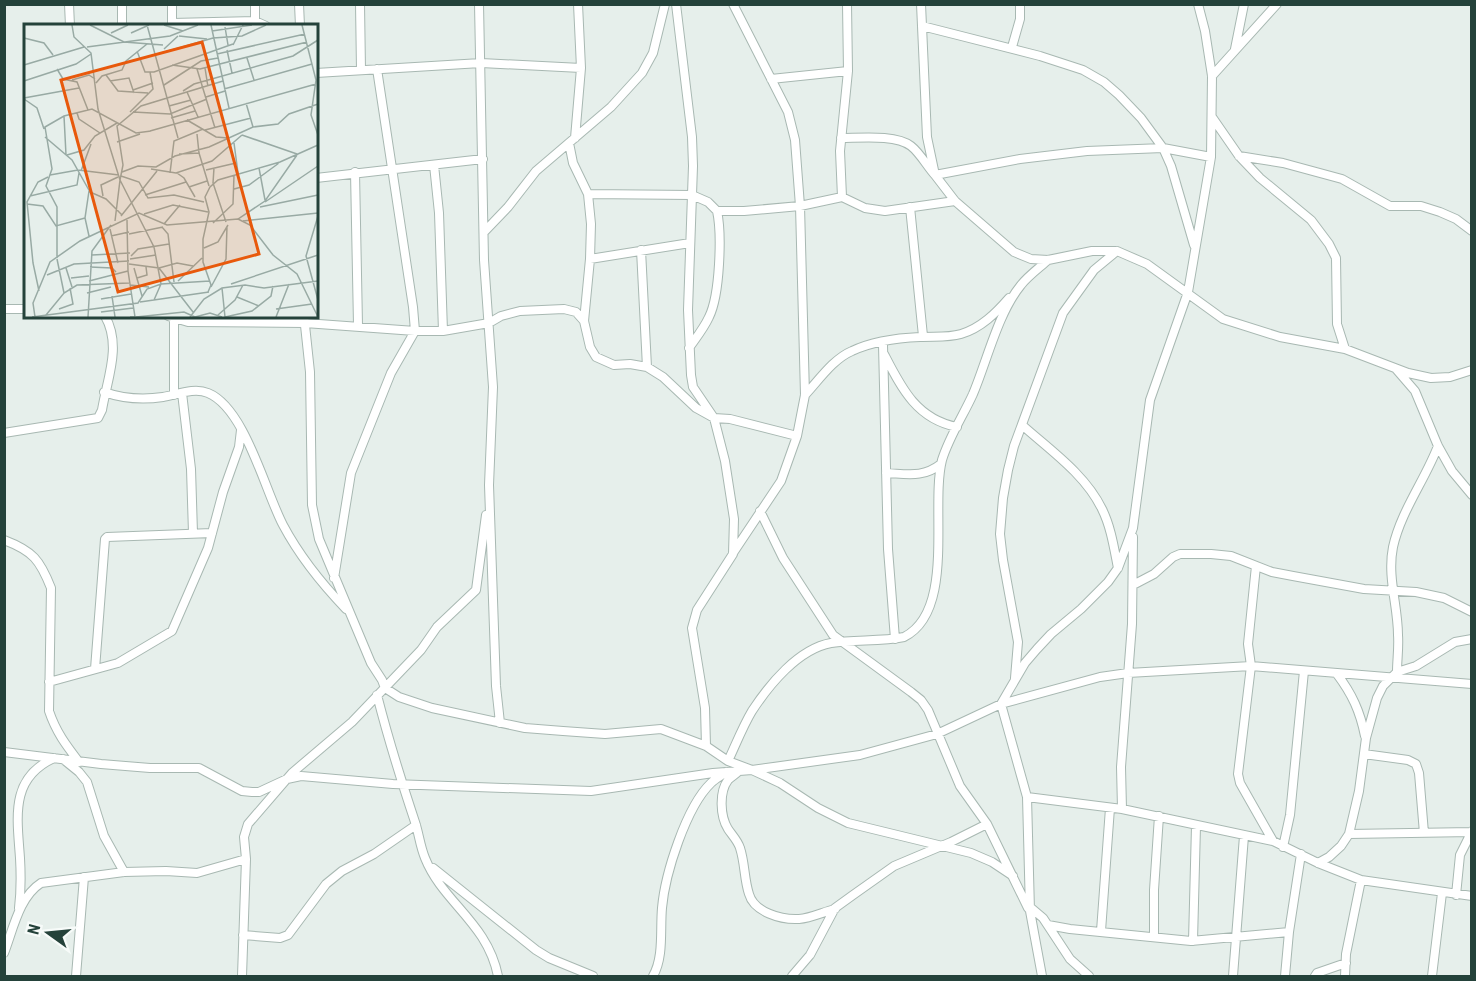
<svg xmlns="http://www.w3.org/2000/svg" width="1476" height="981" font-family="'Roboto Condensed',sans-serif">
<rect width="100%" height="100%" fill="#e6efeb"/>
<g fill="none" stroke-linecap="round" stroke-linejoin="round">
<g stroke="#a8b8b2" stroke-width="10">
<path id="minor" d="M69,4L70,26
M172,4V26
M255,4V25
M299,4L300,26
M360,4L361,70
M479,4L484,260L493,387L489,485L496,686L500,723
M676,4L692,137L693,166L688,310L691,375L693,387L714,418L725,461L734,519L733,554L697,610L692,628L705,708L706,746
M733,4L788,112L795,140L800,206L805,395L797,436L781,481L733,553
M921,4L927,137L935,175L955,201L1014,252L1031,259L1048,260L1092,251H1117L1147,264L1223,319L1280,337L1345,349L1408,373L1431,378L1450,377L1472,370
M172,23L255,21L266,26
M122,26V4
M922,26L1040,56L1083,70L1104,82L1119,95L1141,118L1163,148L1171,166L1194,245
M1012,47L1020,19V4
M1235,49L1244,4
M316,73L481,63L581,68
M1212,76L1277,4
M771,79L848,71
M1212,117L1239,156L1260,178L1311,220L1329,244L1336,258L1337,324L1345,349
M575,138L581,68L578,4
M841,138C859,138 896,134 911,146C920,153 927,166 935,175L1020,159L1087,151L1163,148L1211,157
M569,143L573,163L588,194L591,224L590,259L584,321L590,347L596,357L614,365L630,364L647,367L663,377L696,408L714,418L730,419L797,436
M1239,156L1283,163L1342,179L1390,206H1421L1440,212L1456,219L1472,231
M434,165L439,213L443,331
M355,172L358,325
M316,178L483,159
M588,194L692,195L708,202L717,211C722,234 720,295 709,317C704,328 696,338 689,348
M842,197L840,151L848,71L847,4
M910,207L923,336
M717,211H744L800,206L842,197L865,208L885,211L955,201
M485,231L508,207L536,171L611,107L642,73L653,53L665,4
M641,250L647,367
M590,259L690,243
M4,309H26
M168,316L188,322L305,323L415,331H443L489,323L501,316L520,311L564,309L576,312L584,321
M304,316L310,372L312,505L319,539L371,663L382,680L385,688L399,697L432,708L525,728L563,731L605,734L661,729L706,746L728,761L752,770L860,755L937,734L1001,704L1100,677L1128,673L1251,666L1472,684
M174,319V395
M883,345L888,549L895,639
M884,354C901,387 916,419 957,427
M1396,369L1415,391L1438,446L1452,471L1472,495
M104,392C124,399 143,400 163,397C176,395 194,387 208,393C245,408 265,491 283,525C300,557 321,583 346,609
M182,393L191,469L193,533
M805,395C819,380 833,359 852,351C873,341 897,338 920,337C934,336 947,338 961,334C981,328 996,313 1009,298
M1022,425C1050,450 1085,474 1102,509C1111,527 1114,548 1118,568
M4,433L98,418L102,410C107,379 122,346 105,316
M886,473C908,474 923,478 941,464
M760,511L783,558L833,635L911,692L921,700L928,710L960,786L987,824L1028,908
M4,540C33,551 40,560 51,588L49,711C56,732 66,745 79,762
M1256,566L1248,644L1251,666L1238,774L1240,783L1273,841
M334,578L351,473L391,373L415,331L413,307L377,69
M1133,585L1154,574L1173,557L1180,554H1211L1231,556L1272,572L1293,576L1364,589L1416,592L1444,598L1472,612
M95,669L105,539L107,537L212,533
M1397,672C1397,660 1399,647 1398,635C1398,606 1387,577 1393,547C1401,511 1425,480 1438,446
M1337,674C1352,694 1360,711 1365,736
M1015,678L1018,642L1003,560L1000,534L1003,498L1008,470L1014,446L1063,313L1094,270L1117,251
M49,682L118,663L172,631L208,548L223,492L239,447L241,430
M377,695C388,738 401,780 415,822C419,834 420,846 425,858C443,903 487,922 498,976
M4,752L101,764L150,768H199L242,791L252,792H259L287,779L301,776L393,784L591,791L713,773L752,770L780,783L818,808L848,823L971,853L992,862L1013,876
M1364,754L1408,760L1416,764L1419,773L1424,833
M63,759L79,772L87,782L104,836L124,872
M728,761C736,744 743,726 752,711C769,685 798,649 831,643C855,639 880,642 904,637C956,611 930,507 942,460C949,437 963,416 973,394C987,361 998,313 1021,285C1028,276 1039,268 1048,260
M739,771C736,774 731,777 728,780C719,792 720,816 728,829C732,835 738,841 740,848C745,863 744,879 749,894C754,912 781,920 799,919C811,918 823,912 835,909
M1027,797L1122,809L1273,841L1318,863L1361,880L1472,896
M1122,809L1121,767L1132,624L1133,537
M1349,834L1472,832
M1283,847L1290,815L1304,671
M1318,863L1329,857L1341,846L1349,834L1359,791L1366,738L1377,698L1383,686L1397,672L1416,666L1455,642L1472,639
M433,868L536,950L549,958L593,976
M1456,895L1460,855L1472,831
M1030,907L1043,918L1070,959L1089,976
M19,908C21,891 21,875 20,858C17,816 10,778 54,758
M1048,925L1070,929L1191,941L1289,932
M1101,931L1110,808
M243,935L280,938L288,935L326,884L342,871L374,854L416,825
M1154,937V890L1159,816
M1193,941L1196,826
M4,953C13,930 19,897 41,883L124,872L166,871L197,873L246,859
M76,976L84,877
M242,976L246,859L244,837L248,824L292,773L352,722L421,650L437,627L476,590L486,515
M653,976C664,957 660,930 662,908C665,874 686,807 711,783C715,779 721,776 726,772
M792,976L810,955L835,908L853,895L894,866L951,842L987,824
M1042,976L1030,911L1027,797L1001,704L1025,663L1037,649L1051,634L1081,609L1108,582L1118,568L1133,528L1150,400L1188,292L1211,157L1212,76L1205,31L1198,4
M1233,976L1244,836
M1285,976L1289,932L1301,854
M1315,976L1317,973L1346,963
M1345,976L1346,954L1361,880
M1432,976L1442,893"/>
</g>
<use href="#minor" stroke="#fff" stroke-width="8"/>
</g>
<g transform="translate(24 24)">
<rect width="294" height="294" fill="#e6efeb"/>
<path fill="none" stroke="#98aaa4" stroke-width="1.5" d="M48,1L50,13L67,29L74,85L96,156L91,197M66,1L100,18L139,21M123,1L154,114M140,1L159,7M187,1L205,84M278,1L292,56L287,91L294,111M201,3L204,21M188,7L228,1M87,9L104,1M107,9L125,1M155,12L183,15M0,14L20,19L29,31M209,21L219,1M63,23L146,12L174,1M140,25L154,12M203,26L208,49M113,27L121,48H130L209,20M134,30L189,14L218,12L242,1M193,30L281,10M223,34L230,56M0,41L60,23M148,41L176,45L283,18M181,44L184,63M33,45L39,55L53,58L64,86M173,45L191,104M82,51L94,67L124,69M48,56L65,51L71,55M0,57L52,40L67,30M86,57L105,54L110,69M72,59L78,52L98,46L102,37L123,20M140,61L177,37L194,34M200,65L288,40M109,66L129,59M159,67L170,60L269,32L294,16M163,68L174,93M182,73L201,67M0,74L55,64M0,75L13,84L20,105M222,79L229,103M145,82L167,76M106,88L129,65L126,48M109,88L146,90L183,75M53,89L55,95L76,109M40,92L42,131M147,94L171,87M163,96L192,113L204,114M181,106L227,94M126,107L292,60M218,111L273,130M21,113L48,136L66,168L82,175L98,191M93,118L116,110M210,119L214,149M175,129L185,162M155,130L175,129L173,110M43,131L60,126L71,112L93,99M190,144L189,159L202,198M235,144L241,176M127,145L152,149L188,137L218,111M182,146L212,139M57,147L67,120M98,148L114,142L132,143L151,132L185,123L229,103L254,100L265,90L294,80M146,149L150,117L179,105M153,149L160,154L171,173M26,151L54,146L95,151M97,152L115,158L124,174L150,171L180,178M165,163L183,157M210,165L225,161L255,139M65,167L61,194L65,212M121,171L162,158M6,172L53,161L55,149M79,172L77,161L94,153M241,178L294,142M3,180L19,182L32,202L61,194M236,183L294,171M120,190L149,181L184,188M97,192L133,147M294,192L282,232L294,276M214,195L226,201L249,231L273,250L294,293M103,196L104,247L111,293H106M219,197L294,189M189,199L209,180L210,151M140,200L156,181M138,203L144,210L150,258M86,205L94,239M105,210L139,203M87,212L105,208M180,224L194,218L204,201M68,231L106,229M107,232L114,225L145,220M33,234V183L22,162L28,145L21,103L40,92L68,85L112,109L127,107M33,235L40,269M106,235L132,231M105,240L135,244L169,288M66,243L88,244L92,248M42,244L48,263M110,244L118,272M135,244L153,239L169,242M23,251L50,240L105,237M47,254L65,252M113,254L123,251L122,243M65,257L104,247M154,257L178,234M207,260L294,231M106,261L125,263M187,263L202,235L203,202M198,264L201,293M15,267L9,239L3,178L14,158L24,153M184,268L187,261L179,238V215L185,188L181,173L186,163L194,156L256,138L294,121M63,269L87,263M88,272L91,293M213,273L235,282M77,275L107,270M130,276L137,260L130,223L96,156L99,141L93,102L117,82L199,57M116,278L185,268M35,285L49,280L46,264M252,285L288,280M77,288L109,284M22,291L40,269L53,261L105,259M194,291L211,276L219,261M8,293L114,279L123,265L137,260L186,257M11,293L9,279L26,238L56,217L115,189L143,201L214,195L241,177L273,131M64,293L68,227L87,201M112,293L160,288L171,293M166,293L180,275L198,264L221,261L240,264L294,257M171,293L186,289L198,293M201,293L228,287L247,272L249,262M252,293L265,260"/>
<path fill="#e8590c" fill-opacity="0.15" stroke="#e8590c" stroke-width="3" d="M178,18L235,230L94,268L37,56Z"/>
<rect width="294" height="294" fill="none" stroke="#24423a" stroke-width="3"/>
</g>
<rect width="1476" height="981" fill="none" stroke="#24423a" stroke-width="12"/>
<g transform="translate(48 933) rotate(285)" stroke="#f7fbf9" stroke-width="4.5" paint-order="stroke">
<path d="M0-4.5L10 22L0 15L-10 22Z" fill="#24423a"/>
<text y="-9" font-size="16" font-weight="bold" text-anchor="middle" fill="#24423a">N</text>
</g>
</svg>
